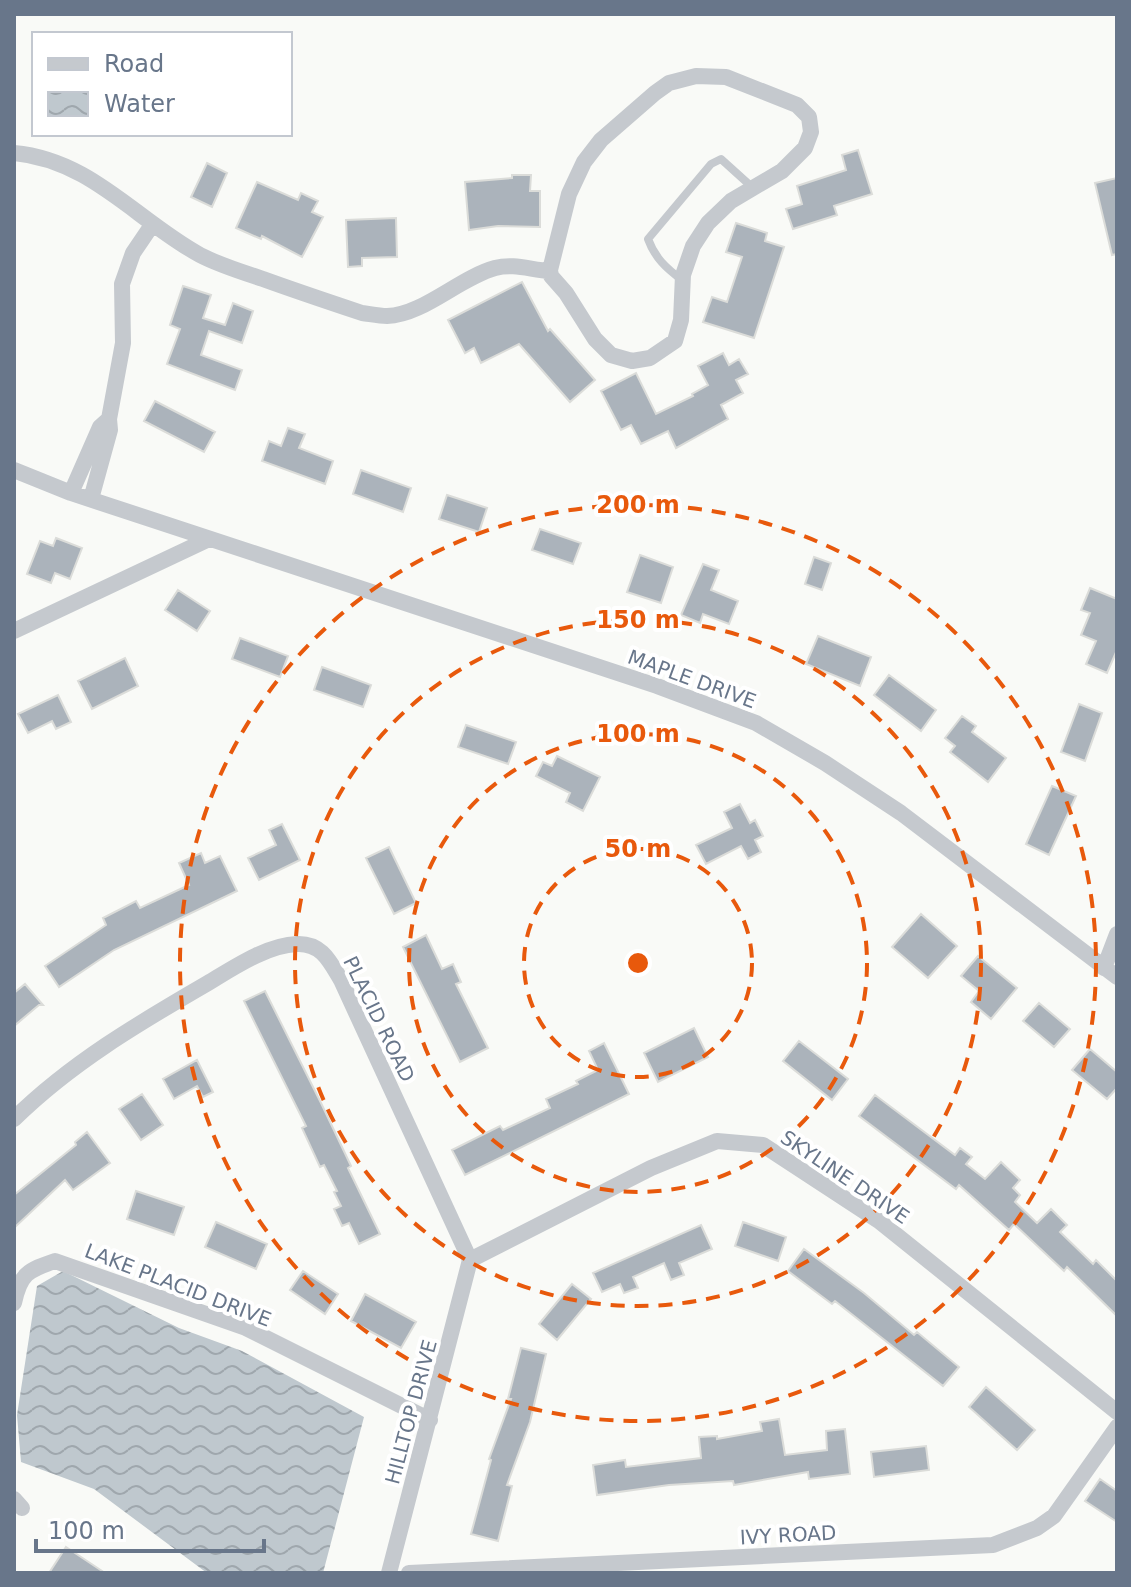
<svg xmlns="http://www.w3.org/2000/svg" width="1131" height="1587" font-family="'DejaVu Sans',sans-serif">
<defs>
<pattern id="water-waves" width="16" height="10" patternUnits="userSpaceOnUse" patternTransform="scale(2)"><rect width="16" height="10" fill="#bfc8ce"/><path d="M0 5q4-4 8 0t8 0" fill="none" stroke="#9fa7ad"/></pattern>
</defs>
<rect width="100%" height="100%" fill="#f9faf7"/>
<path fill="url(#water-waves)" d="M63,1271L179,1328L242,1351L364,1417L323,1573H207L94,1489L21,1462L17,1415L37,1286Z"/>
<path fill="#abb3bb" stroke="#dbdcd9" stroke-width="2" d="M858,150L872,194L834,206L837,215L793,229L786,209L802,204L797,186L846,170L842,155Z
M207,163L227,173L212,207L191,197Z
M512,175H531L530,191H540V227L498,226L469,230L465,182L512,178Z
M1117,178V254L1112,255L1095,183Z
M257,182L298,200L301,193L318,201L312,212L323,217L302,257L262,236L261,239L236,228Z
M396,218L397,257L362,258V266L348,267L346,220Z
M736,223L767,233L765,241L784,247L754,338L703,322L712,297L727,302L742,257L726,252Z
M522,282L548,331L550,329L595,380L570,402L519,344L481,363L474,348L465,353L448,320Z
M183,286L211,295L203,318L225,325L233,303L253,311L242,343L209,331L201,355L242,370L235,390L167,364L180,329L170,325Z
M723,353L729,365L739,359L748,374L736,380L743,393L721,405L728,419L676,448L668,431L641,444L631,425L621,430L601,391L636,373L656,414L693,396L692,394L708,385L698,366Z
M155,401L215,432L204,452L144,421Z
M288,428L305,434L299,448L333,461L325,484L262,461L269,441L281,446Z
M361,470L411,488L403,512L353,494Z
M447,495L487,508L479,532L439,519Z
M540,529L581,543L573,564L532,550Z
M56,538L82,548L70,579L55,573L51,583L27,574L40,541L53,546Z
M640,555L673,567L661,603L627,592Z
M814,557L831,563L822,590L805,584Z
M703,564L719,570L711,590L738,601L729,624L703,614L700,623L681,615Z
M1090,588L1117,599V650L1107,673L1086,664L1096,641L1081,635L1090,613L1081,610Z
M178,590L210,611L197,631L165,610Z
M818,636L871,657L860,686L806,664Z
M240,638L288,656L280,677L232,659Z
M125,658L138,686L92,709L78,681Z
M322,667L371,685L363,707L314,690Z
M889,675L936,710L921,731L874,695Z
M58,695L71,722L56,729L52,721L28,733L18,714Z
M1079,704L1102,713L1085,761L1061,752Z
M962,716L976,726L972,732L1006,758L988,782L950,752L955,746L945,738Z
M466,725L516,742L508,764L458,747Z
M557,756L600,777L583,811L566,802L570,793L536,776L543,762L552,766Z
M1052,786L1076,796L1049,855L1026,844Z
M740,804L750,823L755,820L763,836L755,840L761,852L748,859L741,846L706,864L696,845L732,828L724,812Z
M282,824L300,860L259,880L248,858L276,845L269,830Z
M389,847L416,903L394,914L366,858Z
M201,853L205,863L220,856L237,891L114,950L59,987L45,966L106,925L103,918L136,901L140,908L189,885L179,863Z
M921,914L957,946L928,978L892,947Z
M426,935L442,969L453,964L461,982L456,984L488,1048L460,1062L403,947Z
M978,956L1017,988L991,1019L971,1002L979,991L961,976Z
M25,984L43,1005H39L14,1026V993Z
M265,991L321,1103L351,1166L348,1168L380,1234L359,1244L349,1223L342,1226L334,1209L341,1206L334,1192L337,1191L324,1165L320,1167L302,1128L306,1126L244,1001Z
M1039,1003L1070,1029L1054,1047L1023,1021Z
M694,1028L708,1057L658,1082L644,1053Z
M799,1041L848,1079L832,1100L783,1061Z
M604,1043L629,1094L465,1175L452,1150L500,1126L503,1130L550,1108L546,1099L578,1084L576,1081L598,1070L589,1051Z
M1090,1049L1117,1072V1088L1107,1099L1072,1070Z
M197,1060L213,1092L203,1097L197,1086L174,1099L163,1079Z
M142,1094L163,1125L141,1140L119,1109Z
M875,1095L955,1155L960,1148L972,1157L966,1164L985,1179L1001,1162L1020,1180L1013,1188L1020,1195L1015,1202L1037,1223L1051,1209L1067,1225L1060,1232L1093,1264L1096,1260L1117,1281V1316L1067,1267L1064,1271L1014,1224L1009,1230L959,1185L956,1189L859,1116Z
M87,1132L110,1163L73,1190L65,1180L14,1228V1195L76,1145L75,1142Z
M136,1191L184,1207L174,1235L127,1219Z
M216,1222L267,1244L256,1269L205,1247Z
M743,1222L786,1237L778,1261L735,1246Z
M701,1225L712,1249L679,1263L684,1275L671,1280L664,1263L633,1277L638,1288L624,1293L620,1284L602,1292L593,1273Z
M804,1249L864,1293L914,1335L917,1332L959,1367L943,1386L835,1301L832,1304L788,1271Z
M303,1271L338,1294L325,1314L290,1290Z
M572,1284L591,1299L557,1340L539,1324Z
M365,1294L416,1322L401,1348L351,1321Z
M521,1348L546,1354L530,1422L507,1485L512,1486L498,1541L471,1534L491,1460L489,1459L511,1399H508Z
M986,1387L1035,1430L1017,1450L969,1407Z
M779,1419L785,1455L827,1450L826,1431L845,1429L850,1474L809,1479L808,1472L734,1485L733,1481L669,1485L597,1495L593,1465L625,1460L626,1467L701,1458L699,1437L717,1436V1439L762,1431L760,1422Z
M926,1446L929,1470L874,1477L871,1452Z
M1100,1479L1117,1491V1522L1085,1501Z
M66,1547L105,1573H49Z"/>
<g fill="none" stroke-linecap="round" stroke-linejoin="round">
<path stroke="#c5c9ce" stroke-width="8" d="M682,280C666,268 655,258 648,239L711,164L721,159L752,187"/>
<path stroke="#c5c9ce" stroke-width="16" d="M696,76L726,77L797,105L809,117L811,132L805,148L782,171L731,201L708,223L693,246L683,275L681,320L675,341L650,358L632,361L611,355L595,339L566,293L551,276L550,270L569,194L584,162L601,140L655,93L669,83Z
M14,153C91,160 136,220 200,255C219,265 242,272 263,279C296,291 329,302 362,313C370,314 379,316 387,316C423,315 459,278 495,268C514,263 531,270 550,271
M14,470L71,493L657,686L756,723L825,763L901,813L1117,977
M71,493L100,427L109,419
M91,499L110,430L109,419L123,343L122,284L133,253L152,225
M14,631L209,539
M1104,968L1117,934
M14,1119C71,1063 139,1023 208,983C233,968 267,945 297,944C322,943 330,962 341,980L470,1260
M470,1260L651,1168L717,1141L763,1145L879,1221L1117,1412
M14,1303C20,1274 28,1270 55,1261L246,1328L430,1420
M14,1499L22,1508
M389,1573L470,1260
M409,1573L993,1545L1037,1528L1054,1516L1117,1427"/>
</g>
<g fill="none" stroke="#e8590c" stroke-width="4" stroke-dasharray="14 10">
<circle cx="638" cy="963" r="114"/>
<circle cx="638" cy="963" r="229"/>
<circle cx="638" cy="963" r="343"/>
<circle cx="638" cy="963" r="458"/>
</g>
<g text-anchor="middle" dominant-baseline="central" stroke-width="8" stroke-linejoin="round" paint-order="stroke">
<g font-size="20" fill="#68768a" stroke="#fff">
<text transform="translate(692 679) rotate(20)">MAPLE DRIVE</text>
<text transform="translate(379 1019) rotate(64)">PLACID ROAD</text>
<text transform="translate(845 1177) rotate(34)">SKYLINE DRIVE</text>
<text transform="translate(178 1285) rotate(21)">LAKE PLACID DRIVE</text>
<text transform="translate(411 1412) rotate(-75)">HILLTOP DRIVE</text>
<text transform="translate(788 1535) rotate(-3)">IVY ROAD</text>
</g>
</g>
<circle cx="638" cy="963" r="12" fill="#e8590c" stroke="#fff" stroke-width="4"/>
<g font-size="24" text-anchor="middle" font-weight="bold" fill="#e8590c" stroke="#fff" stroke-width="8" stroke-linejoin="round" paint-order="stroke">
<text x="638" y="513">200 m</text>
<text x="638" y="628">150 m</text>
<text x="638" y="742">100 m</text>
<text x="638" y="857">50 m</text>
</g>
<rect width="1131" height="1587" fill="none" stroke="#68768a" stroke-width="32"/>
<rect x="32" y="32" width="260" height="104" fill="#ffffff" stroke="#c3c8d0" stroke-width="2"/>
<rect x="48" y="58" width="40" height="12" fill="#c5c9ce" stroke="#c3c8d0" stroke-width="2"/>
<text x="104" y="72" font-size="24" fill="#68768a">Road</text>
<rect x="48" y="92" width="40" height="24" fill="url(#water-waves)" stroke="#c3c8d0" stroke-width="2"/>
<text x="104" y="112" font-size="24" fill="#68768a">Water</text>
<path d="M36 1539v12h228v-12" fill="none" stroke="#68768a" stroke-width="4"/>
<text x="48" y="1539" font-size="24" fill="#68768a" stroke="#ffffff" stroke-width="6" paint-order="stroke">100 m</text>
</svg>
